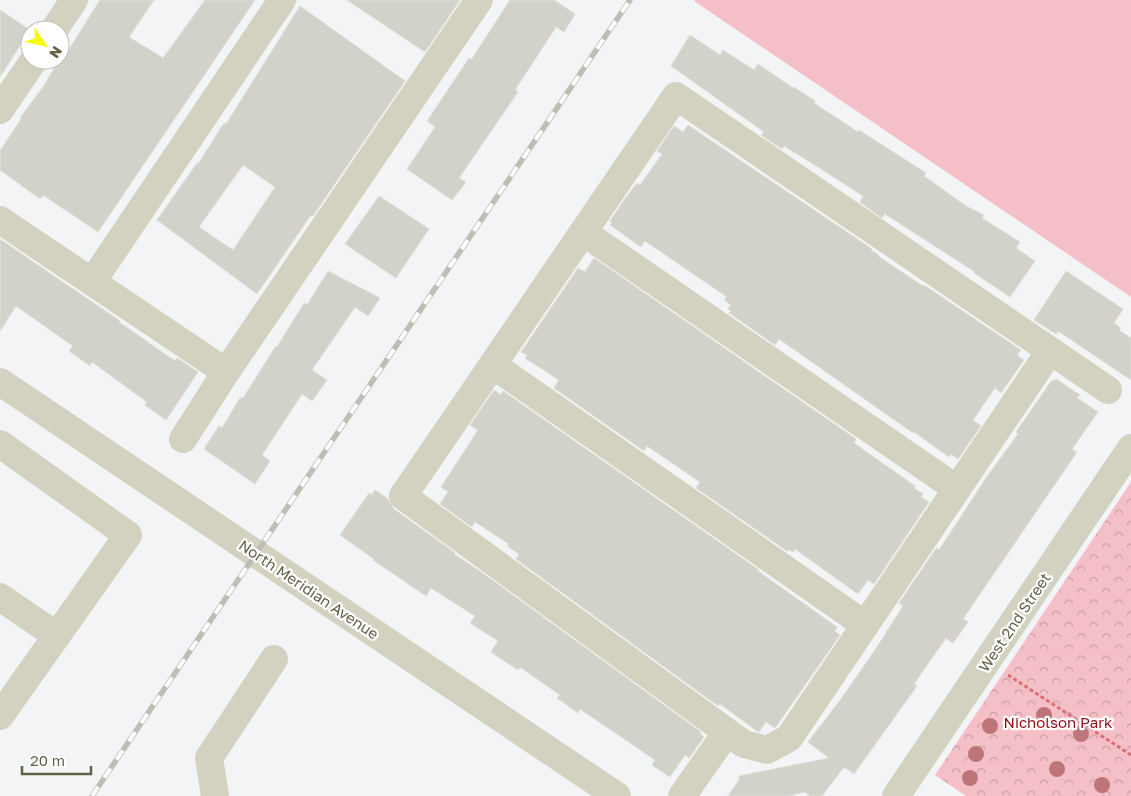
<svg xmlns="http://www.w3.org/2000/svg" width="1131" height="796" font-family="'Golos Text',sans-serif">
<defs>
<pattern id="forest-crowns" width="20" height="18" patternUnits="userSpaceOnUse" patternTransform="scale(1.25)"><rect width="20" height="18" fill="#f5bfc8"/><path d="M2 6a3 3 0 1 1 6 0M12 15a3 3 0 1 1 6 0" fill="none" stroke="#ca9fa4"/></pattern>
</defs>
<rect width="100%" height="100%" fill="#f3f4f5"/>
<path fill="#f5bfc8" d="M695,0H1131V297L694,1Z"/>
<path fill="url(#forest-crowns)" d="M1131,482V796H966L935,775Z"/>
<path fill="#d2d2ca" stroke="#dddfd6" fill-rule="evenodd" d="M100,0H154L129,37L163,58L205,0H255L98,232L43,195L40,199L0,170V151L21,119L20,118L43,87L64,52L66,54Z
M347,0H460L425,52Z
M510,0H554L575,14L564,32L556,27L515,90L518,92L459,178L466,182L452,200L407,169L435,127L427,121L469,58L471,60Z
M300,6L405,81L317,210L313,216L311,215L257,294L157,220L197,163L198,164L224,123L226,124ZM243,165L275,187L233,250L199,227Z
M0,10L30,30L0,77Z
M690,35L720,55L723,50L754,70L758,64L793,88L794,87L815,101L814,103L858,132L859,130L926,173L924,176L966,206L984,215L982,218L1020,242L1016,248L1035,261L1010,297L974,273L975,272L885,214L882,218L860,202L863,196L818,167L784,146L782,149L761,135L764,132L671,66Z
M688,125L872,249L871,250L879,255L878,256L923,286L924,285L1021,350L1017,355L1024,360L1001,393L995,388L973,420L981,426L958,459L951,454L949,457L914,432L913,433L779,339L775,345L729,313L731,311L728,309L731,305L724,300L727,297L645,241L641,247L610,225L612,223L610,221L624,200L637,183L640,185L662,154L657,151L674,126L683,132Z
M379,196L429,229L396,278L345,244Z
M0,239L120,321L119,322L175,361L177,358L198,372L166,420L145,405L147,402L92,362L90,366L69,351L73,346L16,306L0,331Z
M594,258L856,439L854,443L915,486L914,488L923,494L921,497L929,502L874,584L868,580L858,594L795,549L793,552L789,550L787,551L696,488L700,482L647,446L644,451L554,388L559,380L525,358L527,355L521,352L578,268L585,272Z
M328,271L380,298L368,316L355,307L312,370L327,380L312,401L302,394L262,455L270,461L255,484L204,449L219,426L222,428L240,398H243L276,346L277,347L304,303L307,305Z
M1066,271L1123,309L1114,323L1121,328L1119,330L1131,338V380L1058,331L1056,334L1034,320Z
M1056,379L1080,395L1077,398L1098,412L1072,449L1077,452L963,619L968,622L953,643L946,638L914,684L917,686L854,774L844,767L822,796H810L805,792L788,796H728L739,780V776L829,758L808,742L841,699L875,650L903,606L899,603L935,550L936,548L939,550L986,478L1018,434L1016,432L1052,380L1054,381Z
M494,390L501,395L503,391L759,570L758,571L837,627L835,631L840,635L775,728L766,722L759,732L757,731L720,704L718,706L516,559L519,554L507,546L509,544L475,522L472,527L440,504L448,492L441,487L478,430L470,425Z
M375,490L388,499L394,509L455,553L454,554L484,574L701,732L700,734L704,737L689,758L685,755L670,777L652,765L655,760L580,709L578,713L557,698L560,695L520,667L518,670L491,652L498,641L470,623L475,616L431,588L426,596L373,560L374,559L340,535L369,493L372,495Z"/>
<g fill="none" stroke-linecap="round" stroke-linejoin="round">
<path stroke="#d87277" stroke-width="3" stroke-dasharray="4 2.5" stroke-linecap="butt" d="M1008,675L1131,755"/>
<path stroke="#d3d2c0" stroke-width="28" d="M54,30L74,0
M0,110L34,60
M0,220L226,372
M583,232L957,489
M92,282L282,0
M1050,351L789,738L767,750L744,744L727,732L403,496L676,96C820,194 964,292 1108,390
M493,365L865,625
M0,382L617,796
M183,439L226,372L479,0
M0,444L128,535L0,716
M0,597L57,636
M215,796L209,758L274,659
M682,796L727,732
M896,796L1131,448"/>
<g stroke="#bdbeb4" stroke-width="5.5">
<path id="rail" d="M92,796L630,0"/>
</g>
<use href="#rail" stroke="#fff" stroke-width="4" stroke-dasharray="11" stroke-linecap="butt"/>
</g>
<g fill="#bd7579">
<circle cx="1044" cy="715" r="8"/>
<circle cx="990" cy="726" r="8"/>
<circle cx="1081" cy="734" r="8"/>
<circle cx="976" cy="754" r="8"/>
<circle cx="1057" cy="769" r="8"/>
<circle cx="970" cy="778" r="8"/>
<circle cx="1102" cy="785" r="8"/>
</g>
<g text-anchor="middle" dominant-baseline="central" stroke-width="4.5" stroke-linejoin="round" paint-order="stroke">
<g font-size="15" fill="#636148" stroke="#fff">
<text transform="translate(309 589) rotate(34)">North Meridian Avenue</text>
<text transform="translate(1014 622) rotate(-56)">West 2nd Street</text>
</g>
<g font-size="15" fill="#900d14" stroke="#fff">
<text x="1058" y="722">Nicholson Park</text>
</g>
</g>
<g transform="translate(45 45) rotate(124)"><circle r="24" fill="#ffffff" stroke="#c1c0b6"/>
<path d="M0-4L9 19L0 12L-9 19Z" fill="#f7fa08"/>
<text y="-8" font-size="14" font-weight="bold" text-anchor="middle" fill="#636148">N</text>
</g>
<path d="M22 766v8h69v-8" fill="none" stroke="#636148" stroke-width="2.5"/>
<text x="30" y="766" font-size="15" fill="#636148" stroke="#ffffff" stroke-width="4" paint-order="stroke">20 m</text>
</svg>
